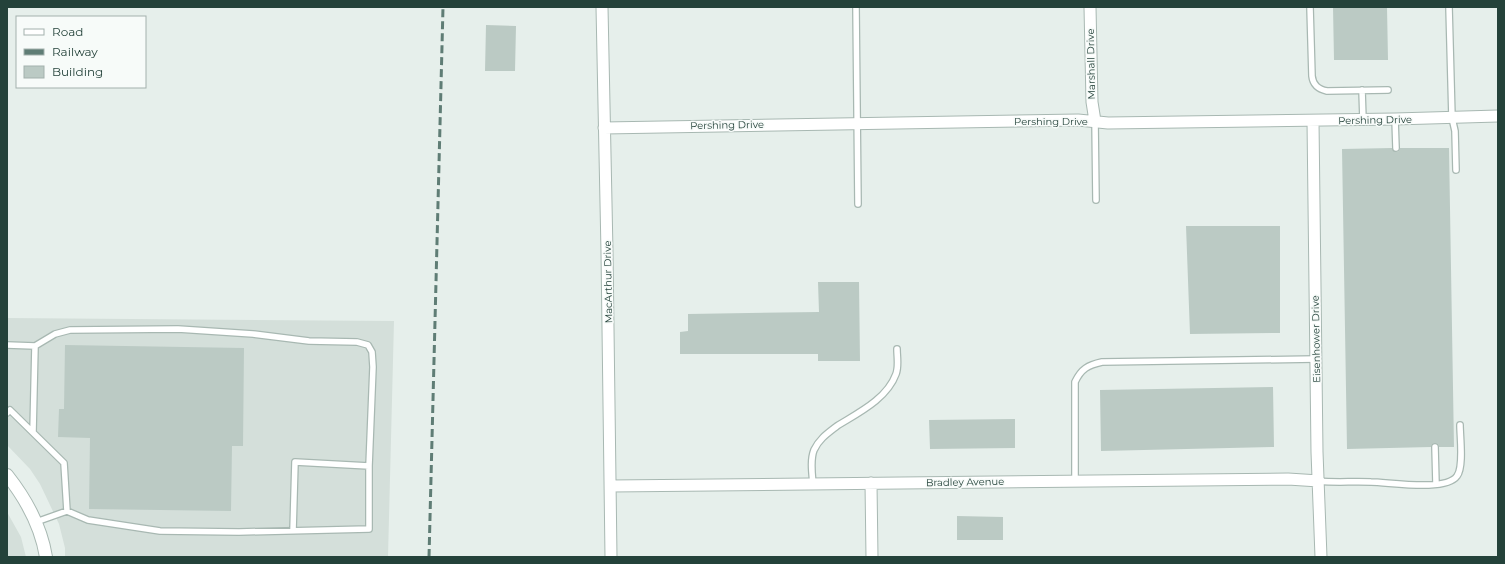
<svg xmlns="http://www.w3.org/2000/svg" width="1505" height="564" font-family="Montserrat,sans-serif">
<rect width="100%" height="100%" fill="#e6efeb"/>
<path fill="#d4dfda" d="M7,318L394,321L388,557H65V548L59,524L40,484L30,469L7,445Z
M7,512L21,537L26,557H7Z"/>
<path fill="#bbcac4" d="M1333,7H1387L1388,60H1334Z
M486,25L516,26L515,71H485Z
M1392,148L1396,152L1399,151L1400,148H1449L1454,447H1439L1438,444L1435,443L1432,444L1431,447L1347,449L1342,149Z
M1186,226H1280V333L1190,334Z
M818,282H859L860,361H818V354H680V332L688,331V314L819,312Z
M65,345L244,348L243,446H232L231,511L89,509L90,438L58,437L59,409H64Z
M1273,387L1274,447L1101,451L1100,390Z
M1015,419V448L930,449L929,420Z
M957,516L1003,517V540H957Z"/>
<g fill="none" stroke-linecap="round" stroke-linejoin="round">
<g stroke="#a8b8b2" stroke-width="8">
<path id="service" d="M856,7L858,204
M1310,7L1312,76C1313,85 1318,89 1327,91L1388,90
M1449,7L1452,118L1455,131L1456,170
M1362,90L1363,120
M1395,119L1396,148
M1095,121L1096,200
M7,345L35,346L33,432
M35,346L55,334L70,330L178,329L253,334L309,341L357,342L368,345L372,352L373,367L369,466
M7,413L10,410L64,463L67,511
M1435,447L1436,484
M1075,481V382C1081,369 1088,365 1102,362L1316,359
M1319,481C1336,483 1353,481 1371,482C1389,482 1446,492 1457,476C1464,467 1460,437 1460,425
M813,484C812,473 810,460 814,450C819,439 828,433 837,426C858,413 887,399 896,374C899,366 897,357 897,349
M36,522L67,511L88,520L160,531L239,532L369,529V466L295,462L293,531"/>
</g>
<g stroke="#a8b8b2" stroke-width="13">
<path id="minor" d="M602,7L607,252L611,557
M1090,7L1092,102L1095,121
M1313,121L1317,452L1321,557
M604,128L1078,120L1108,123L1395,119L1498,116
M871,483L872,557
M611,486L1288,479L1319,481"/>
</g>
<g stroke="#a8b8b2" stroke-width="14">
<path id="tertiary" d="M7,475C26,499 41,526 46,557"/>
</g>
<use href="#service" stroke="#fff" stroke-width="5.5"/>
<use href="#minor" stroke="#fff" stroke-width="11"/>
<use href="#tertiary" stroke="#fff" stroke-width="12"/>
<path stroke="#5f7d75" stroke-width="3" stroke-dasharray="8 4" stroke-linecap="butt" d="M429,557L443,7"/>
</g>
<g text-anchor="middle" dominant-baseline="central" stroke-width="3" stroke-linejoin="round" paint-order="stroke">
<g font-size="10" fill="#24423a" stroke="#f7fbf9">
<text transform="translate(1091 64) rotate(-91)">Marshall Drive</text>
<text transform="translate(1375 120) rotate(-1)">Pershing Drive</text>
<text x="1051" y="121">Pershing Drive</text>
<text transform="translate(727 125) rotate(-1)">Pershing Drive</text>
<text transform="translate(608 282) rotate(-91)">MacArthur Drive</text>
<text transform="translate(1316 339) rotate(-91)">Eisenhower Drive</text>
<text transform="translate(965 482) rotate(-1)">Bradley Avenue</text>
</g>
</g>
<rect width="1505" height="564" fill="none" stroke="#24423a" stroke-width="16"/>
<rect x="16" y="16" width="130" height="72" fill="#f7fbf9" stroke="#a3b1ad"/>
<rect x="24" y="29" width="20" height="6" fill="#ffffff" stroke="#a3b1ad"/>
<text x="52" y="36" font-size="12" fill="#24423a">Road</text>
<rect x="24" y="49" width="20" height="6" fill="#5f7d75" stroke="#a3b1ad"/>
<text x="52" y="56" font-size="12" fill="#24423a">Railway</text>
<rect x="24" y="66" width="20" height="12" fill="#bbcac4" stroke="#a3b1ad"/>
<text x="52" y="76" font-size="12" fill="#24423a">Building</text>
</svg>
